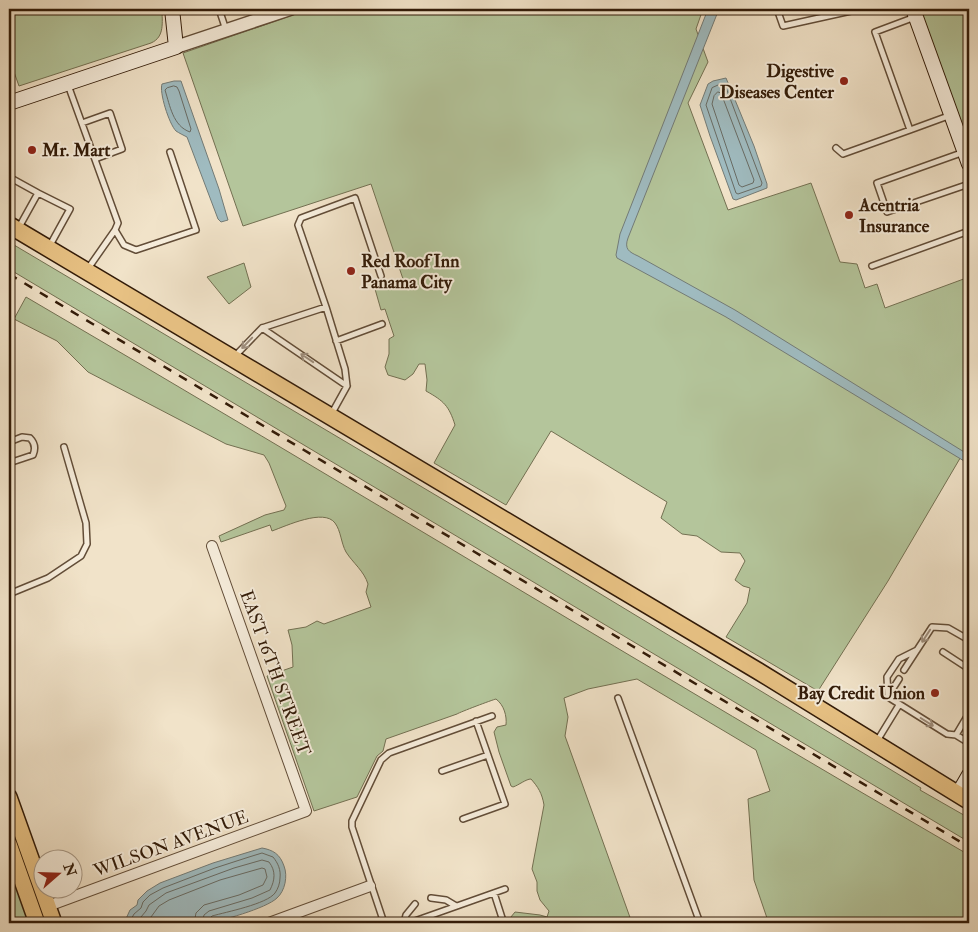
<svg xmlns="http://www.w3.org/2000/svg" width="978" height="932" font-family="'IM FELL Double Pica',serif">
<rect width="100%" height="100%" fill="#f1e3c9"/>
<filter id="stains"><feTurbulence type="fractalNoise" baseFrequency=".004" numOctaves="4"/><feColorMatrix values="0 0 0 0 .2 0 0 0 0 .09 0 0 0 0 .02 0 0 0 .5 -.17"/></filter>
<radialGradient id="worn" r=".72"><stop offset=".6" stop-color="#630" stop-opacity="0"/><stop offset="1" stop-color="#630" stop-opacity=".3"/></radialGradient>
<path fill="#b4c59b" stroke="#737052" d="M22,9H162C162,22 165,37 151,43L19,86L9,58V14Z
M310,9H703L696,29L708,62L688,103L728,210L811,183L840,262L857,264L865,288L877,284L885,308L969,277V443L888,581L818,691L726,637L747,603L750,588L743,586L735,580L745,561L740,553L721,552L697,536L682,534L661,518L667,502L551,431L506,505L434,463L455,425C449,406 444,401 426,391L427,380L425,364H419L413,374L405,380L388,375L385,367L389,354V339L394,336L385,309L381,310L375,289L403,279L371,184L243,226L183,53Z
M920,9H969V144Z
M9,242L508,538L921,788L920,790L969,818V842L9,269Z
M244,263L251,287L229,304L207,277Z
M26,297C341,481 653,672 969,855V923H772L768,921L754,880L748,799L770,791L756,750L637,679L588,689L564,698L568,717L565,736L632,923H506L515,912L540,915L547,917L549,911L540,900L537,891V882L532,869L544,805C542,793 538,787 531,779C526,779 519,785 513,787L511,786L499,752L494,732L497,727L506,725C507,716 504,705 496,699C492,700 460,712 457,714L386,739L383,751L377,756L357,797L314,811L267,676L293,667L292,645L288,630L306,627L317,621L324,624L371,607L366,592L368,584C364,571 353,563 346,552C341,543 341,531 335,523C324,508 286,526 272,531L270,525L221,542L219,536L265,515L284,510L286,506L269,463L264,455L226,444L88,372L57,341L14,319Z
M9,864L29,920L18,923H9Z"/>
<path fill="#9fbbc0" stroke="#737b76" d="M708,9H719L628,238C624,249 629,252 638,256L735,310L969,455V464L726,317L617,258L616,255L620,234Z
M726,78L754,146L767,184V188L736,200L733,199L710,136L700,105L708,84L713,81Z
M174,81H181L219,189L228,220L221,222L218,219L187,137C183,135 179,133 176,131C169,124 159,92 162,84Z
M262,848C273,850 280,854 284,866C288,876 285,891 277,898C267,908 219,922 205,923C180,926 149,923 124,923L130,910L137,905L138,900L147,891L160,883L213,863Z"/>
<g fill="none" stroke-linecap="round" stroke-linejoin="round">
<path stroke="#686b64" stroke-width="1" d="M721,84L725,85L762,183L761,186L738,194L736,193L706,105L712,88Z
M174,86L177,87L179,91L191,129L190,132C173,126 170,106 165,90L167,88Z
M718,92L721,93L754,180L753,183L742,187L739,185L712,104L714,96Z
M129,923L134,914L141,908L143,902L150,895L163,888L215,868L249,857L262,853L273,857C278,863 281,870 280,878C280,883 278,889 275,893C267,904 226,912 212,916L209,919L208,923
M136,923L146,911L149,905L166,893L234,868L262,860L269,862C276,871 275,880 270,890L252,898L209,911L204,915L202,923
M144,923L151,917L159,906L169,900L220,880L262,868L265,869L267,877L263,885L239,895L204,905L196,913L194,923"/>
<g stroke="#624d38" stroke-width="8">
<path id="service" d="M219,9L226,30
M777,9L783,26L860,9
M915,17L875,32L910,130L951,115
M68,85L118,223L115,230
M82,123L110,113L122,149L95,159
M836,148L843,154L910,130
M964,152L877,183L887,212L969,184
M9,162L11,169L9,173
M9,177L38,193L18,229
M38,193L70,209L49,247
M872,266L969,231
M87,270L115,230L124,245L136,250L196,230L170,152
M326,307L298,225L301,218L355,198L381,276
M262,328L347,386
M336,341L382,324
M235,356L262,328L326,307L345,369L347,386L332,413
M9,442L22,437L30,438C35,443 36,448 33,455L9,463
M9,594L48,578L81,556L87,544L86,523L64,447
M943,652L969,669
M904,670L932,627L948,628L969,640
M888,696L899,679
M888,697L947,734L956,735L969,743
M888,697L887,677L899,659L917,650
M618,698L700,923
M956,735L969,713
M877,741L899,705
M442,771L488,755
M463,819L505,804L476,721
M494,893L503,921L498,923
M431,898L446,900L456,906
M384,923L352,827V821L381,760L389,753L492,716
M404,923L406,915L415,904
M409,923L505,889"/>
</g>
<g stroke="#624d38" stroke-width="12">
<path id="minor" d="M48,906L306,811L212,546
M269,923L370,886"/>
</g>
<g stroke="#624d38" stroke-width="15">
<path id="tertiary" d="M176,47L290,9"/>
</g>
<g stroke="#321b08" stroke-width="16">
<path id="secondary" d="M913,9L969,164
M9,103L176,47L172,9
M958,794L969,775"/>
</g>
<g stroke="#321b08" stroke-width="18">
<path id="primary" d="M9,797L54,923
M9,844L37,923"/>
</g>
<g stroke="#321b08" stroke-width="19">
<path id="trunk" d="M9,225L758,671L969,801"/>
</g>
<use href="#service" stroke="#f6eddc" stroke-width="5"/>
<use href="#minor" stroke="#f6eddc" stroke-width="10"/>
<use href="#tertiary" stroke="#f6eddc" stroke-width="12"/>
<use href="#secondary" stroke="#f6eddc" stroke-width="14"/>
<use href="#primary" stroke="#e8c284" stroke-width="15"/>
<use href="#trunk" stroke="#e8c284" stroke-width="16"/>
<path stroke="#321b08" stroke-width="2.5" stroke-dasharray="9 9" stroke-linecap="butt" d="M9,274L969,847"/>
</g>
<defs><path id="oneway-shaft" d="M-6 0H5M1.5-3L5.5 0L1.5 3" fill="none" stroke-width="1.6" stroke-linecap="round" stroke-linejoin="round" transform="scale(1.25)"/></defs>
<g stroke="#9e8e7d">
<use href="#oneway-shaft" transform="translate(247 343) rotate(134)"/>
<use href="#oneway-shaft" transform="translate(307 358) rotate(-146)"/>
<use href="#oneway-shaft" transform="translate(926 636) rotate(123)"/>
<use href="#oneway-shaft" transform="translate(927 722) rotate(32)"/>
</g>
<g fill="#8f2418" stroke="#f6eddc" stroke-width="2">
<circle cx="844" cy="81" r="5"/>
<circle cx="32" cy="150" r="5"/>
<circle cx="849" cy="215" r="5"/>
<circle cx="351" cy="271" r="5"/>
<circle cx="935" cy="693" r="5"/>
</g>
<g text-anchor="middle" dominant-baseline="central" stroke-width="4" stroke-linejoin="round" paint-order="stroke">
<g font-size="18" font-weight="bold" fill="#321b08" stroke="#f6eddc" text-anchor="start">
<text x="834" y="71" text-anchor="end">Digestive<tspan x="834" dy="21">Diseases Center</tspan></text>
<text x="42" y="150">Mr. Mart</text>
<text x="859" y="205">Acentria<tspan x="859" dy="21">Insurance</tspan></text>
<text x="361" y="261">Red Roof Inn<tspan x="361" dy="21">Panama City</tspan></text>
<text x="925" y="693" text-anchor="end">Bay Credit Union</text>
</g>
<g font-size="18" fill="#321b08" stroke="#f6eddc">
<text transform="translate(275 673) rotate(70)">EAST 16TH STREET</text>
<text transform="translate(171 844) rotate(-20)">WILSON AVENUE</text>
</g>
</g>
<rect width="978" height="932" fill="none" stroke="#f1e3c9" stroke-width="30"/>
<rect x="10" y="10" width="958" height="912" fill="none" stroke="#321b08" stroke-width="2.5"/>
<rect x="15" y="15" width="948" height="902" fill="none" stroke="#321b08"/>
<g transform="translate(58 874) rotate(70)"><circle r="24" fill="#f6eddc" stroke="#a89987"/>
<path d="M0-4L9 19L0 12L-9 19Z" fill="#8f2418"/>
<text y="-8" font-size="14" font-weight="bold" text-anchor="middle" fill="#321b08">N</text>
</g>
<rect width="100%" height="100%" filter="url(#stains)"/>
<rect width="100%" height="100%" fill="url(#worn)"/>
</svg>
